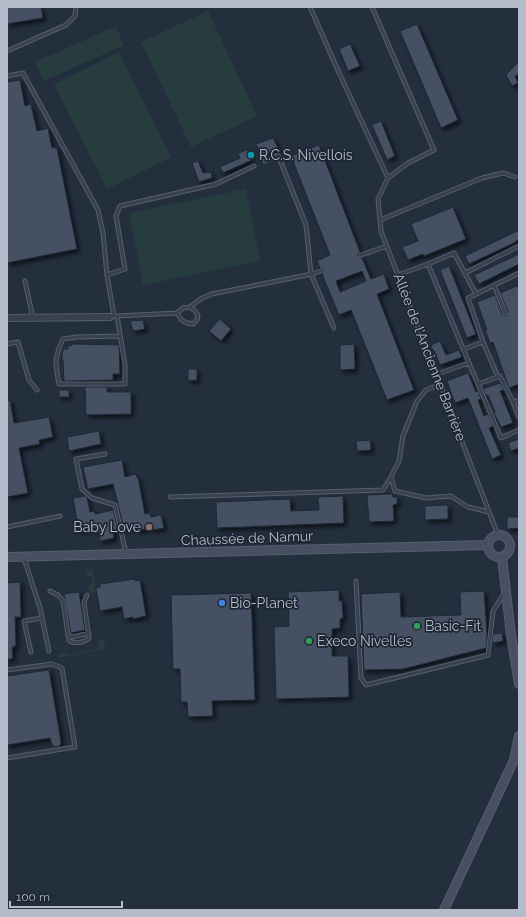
<svg xmlns="http://www.w3.org/2000/svg" width="526" height="917" font-family="Raleway,sans-serif">
<defs>
<filter id="shadow"><feDropShadow dx="3" dy="3" stdDeviation="2" flood-color="#0009"/></filter>
</defs>
<rect width="100%" height="100%" fill="#242f3e"/>
<path fill="#263c3f" d="M208,11L257,116L191,147L141,42Z
M116,26L124,45L44,81L35,62Z
M119,52L171,157L107,189L54,84Z
M246,189L260,261L143,285L129,213Z
M93,570L96,593L90,594L88,586L93,584L92,576L87,577L86,571Z
M104,638L105,649L59,658L58,655L68,653L69,655L98,649L97,643Z"/>
<path fill="#455162" stroke="#1f2835" fill-rule="evenodd" filter="url(#shadow)" d="M7,7H41L43,18L7,24Z
M417,24L458,120L441,128L400,31Z
M350,44L360,66L348,71L339,49Z
M519,61V74L515,76L518,83L512,86L506,75Z
M20,80L25,106L31,104L37,131L48,128L52,148L55,147L56,149L57,148L77,249L7,263V82Z
M381,121L395,156L387,160L372,125Z
M273,138L278,148L261,156L256,144Z
M319,145L360,252L358,254V256L362,258L371,279L384,274L389,289L377,294L414,390L387,400L351,310L339,315L322,274L324,270L320,268L317,261L330,255L291,156ZM362,271L366,281L340,292L336,281Z
M247,150L252,160L223,173L220,167L240,158L238,153Z
M198,161L203,173L211,172L212,178L199,182L192,163Z
M453,207L466,239L424,256L423,254L408,260L402,247L418,241L411,224Z
M519,230V239L514,243L469,264L465,256Z
M519,254V264L479,284L474,275Z
M449,266L476,334L467,338L440,270Z
M517,286L519,290V384L509,388L493,342L490,343L485,330H487L477,302L495,295L502,314L506,316L508,312L500,293Z
M220,319L231,329L221,341L209,331Z
M136,320V321L143,320L145,329L133,331L130,321Z
M440,341L446,355L459,350L462,357L440,365L434,350L433,351L431,345Z
M72,344L119,345L120,374H113V380L64,381L63,360H62V353L63,352V349H68V346L72,345Z
M354,344L355,369L340,370V345Z
M188,369H197V380L188,381Z
M468,373L476,392L478,391L481,399L478,400L484,416L488,414L493,426L489,428L501,455L492,459L468,398L455,403L447,381Z
M500,383L504,390L500,391L513,423L501,427L494,413L495,412L488,395L486,396L483,389Z
M85,387H107V392H131V414L86,415Z
M59,390H69V397H59Z
M10,400L14,423L49,417L53,437L39,440L40,444L19,448L28,493L7,497V401Z
M99,431L101,444L69,451L67,437Z
M519,439V448L511,451L508,443Z
M370,440L371,450L357,451L356,441Z
M122,460L125,477L136,474L137,478L138,477L145,514L150,513L151,517L161,515L164,528L153,530L152,528L136,531L135,527L124,529L113,484L88,489L83,467Z
M392,494L393,497H397V504L393,505L394,521L369,522L367,495Z
M85,496L87,497L90,512L94,511L95,514L113,510L118,530L113,531L114,538L100,541L97,528L79,531L73,498Z
M343,496L344,523L217,528L216,502L290,499L291,511L319,510L318,497Z
M448,505V519L425,520V506Z
M507,517H519V528L507,529Z
M135,579V581L140,580L146,616L133,619V617L124,619L122,607L100,611L96,588L100,587V584Z
M20,582L21,617H15L16,645H15V647H12L13,658L7,660V583Z
M339,590V601H342L343,618L340,619V628L332,629V656H348L349,697L276,699L274,627L289,626L288,592Z
M484,591L487,635L486,648L403,669L364,670L361,594L400,592L401,617L461,615L460,592Z
M79,592L85,630L71,633L64,594Z
M251,593L255,700L212,701L213,716L188,717L187,702H181L180,669H173L171,595Z
M502,633L503,641L492,643L493,634Z
M49,670L61,742L60,746L53,747L50,738L7,745V676Z"/>
<g fill="none" stroke-linecap="round" stroke-linejoin="round">
<g stroke="#565f6c" stroke-width="5">
<path id="lane" d="M310,7L340,75L388,178
M372,7L434,150L408,163L388,178L378,199L381,231L498,535
M7,51L66,25L75,16L76,7
M7,76L23,73L98,210L103,233L107,275
M265,161L278,155L306,225L311,274L334,328
M380,220L482,178L503,173L515,177
M361,255L387,246
M465,273L519,246
M398,275L428,264
M25,281L33,318
M494,285L505,313
M190,307L202,298L212,294L312,274L321,271
M114,316L107,275L125,269L116,216L120,206L216,184L254,166
M116,316L177,313L183,308L190,307L195,311L198,315L197,320L193,324C183,323 181,320 177,313
M117,316L125,365V384H59C55,364 54,358 63,339L77,337L120,336
M483,342L498,377
M7,344L18,342L29,380L37,390
M464,349L483,342L468,298L519,273
M469,363L428,264L454,253L476,294
M437,374L469,363L501,438L519,430
M441,384L426,390L417,401L403,436L399,461L391,477L395,491L426,498L451,496L468,507L489,512
M478,384L500,376L513,402
M519,400L513,402L519,417
M105,454L76,459L82,489L92,498L115,505L126,553
M170,497L383,490L391,477
M7,527L60,516
M24,558L40,608L49,651
M356,581L361,678L366,685L488,655L493,611L504,594
M50,591L58,595L63,601L69,641C75,644 84,643 89,638L84,602L87,595
M68,635L73,637L89,633
M31,652L24,621L42,618
M7,670L52,664L62,668L75,747L7,758"/>
</g>
<g stroke="#565f6c" stroke-width="8">
<path id="street" d="M7,318L110,317"/>
</g>
<g stroke="#565f6c" stroke-width="10">
<path id="secondary" d="M488 546a11 11 0 1 1 22 0a11 11 0 1 1-22 0Z
M7,557L488,545
M502,557L511,635L519,684
M444,910L514,760L519,736"/>
</g>
<use href="#lane" stroke="#38414e" stroke-width="3"/>
<use href="#street" stroke="#38414e" stroke-width="6"/>
<use href="#secondary" stroke="#465061" stroke-width="8"/>
</g>
<circle fill="#0f9aa8" stroke="#1d2633" stroke-width="1.5" cx="251" cy="155" r="4"/>
<circle fill="#8d6e63" stroke="#1d2633" stroke-width="1.5" cx="149" cy="527" r="4"/>
<circle fill="#3f7fe0" stroke="#1d2633" stroke-width="1.5" cx="222" cy="603" r="4"/>
<g fill="#2e9e5b" stroke="#1d2633" stroke-width="1.5">
<circle cx="417" cy="626" r="4"/>
<circle cx="309" cy="641" r="4"/>
</g>
<g text-anchor="middle" dominant-baseline="central" stroke-width="3.5" stroke-linejoin="round" paint-order="stroke">
<g font-size="14" fill="#b4bcc9" stroke="#1d2633" text-anchor="start">
<text x="259" y="155">R.C.S. Nivellois</text>
<text x="141" y="527" text-anchor="end">Baby Love</text>
<text x="230" y="603">Bio-Planet</text>
<text x="425" y="626">Basic-Fit</text>
<text x="317" y="641">Execo Nivelles</text>
</g>
<g font-size="14" fill="#b4bcc9" stroke="#1d2633">
<text transform="translate(430 357) rotate(69)">Allée de l'Ancienne Barrière</text>
<text transform="translate(247 538) rotate(-2)">Chaussée de Namur</text>
</g>
</g>
<rect width="526" height="917" fill="none" stroke="#b4bcc9" stroke-width="16"/>
<path d="M10 901v6h112v-6" fill="none" stroke="#b4bcc9" stroke-width="2"/>
<text x="16" y="901" font-size="12" fill="#b4bcc9" stroke="#1d2633" stroke-width="3" paint-order="stroke">100 m</text>
</svg>
